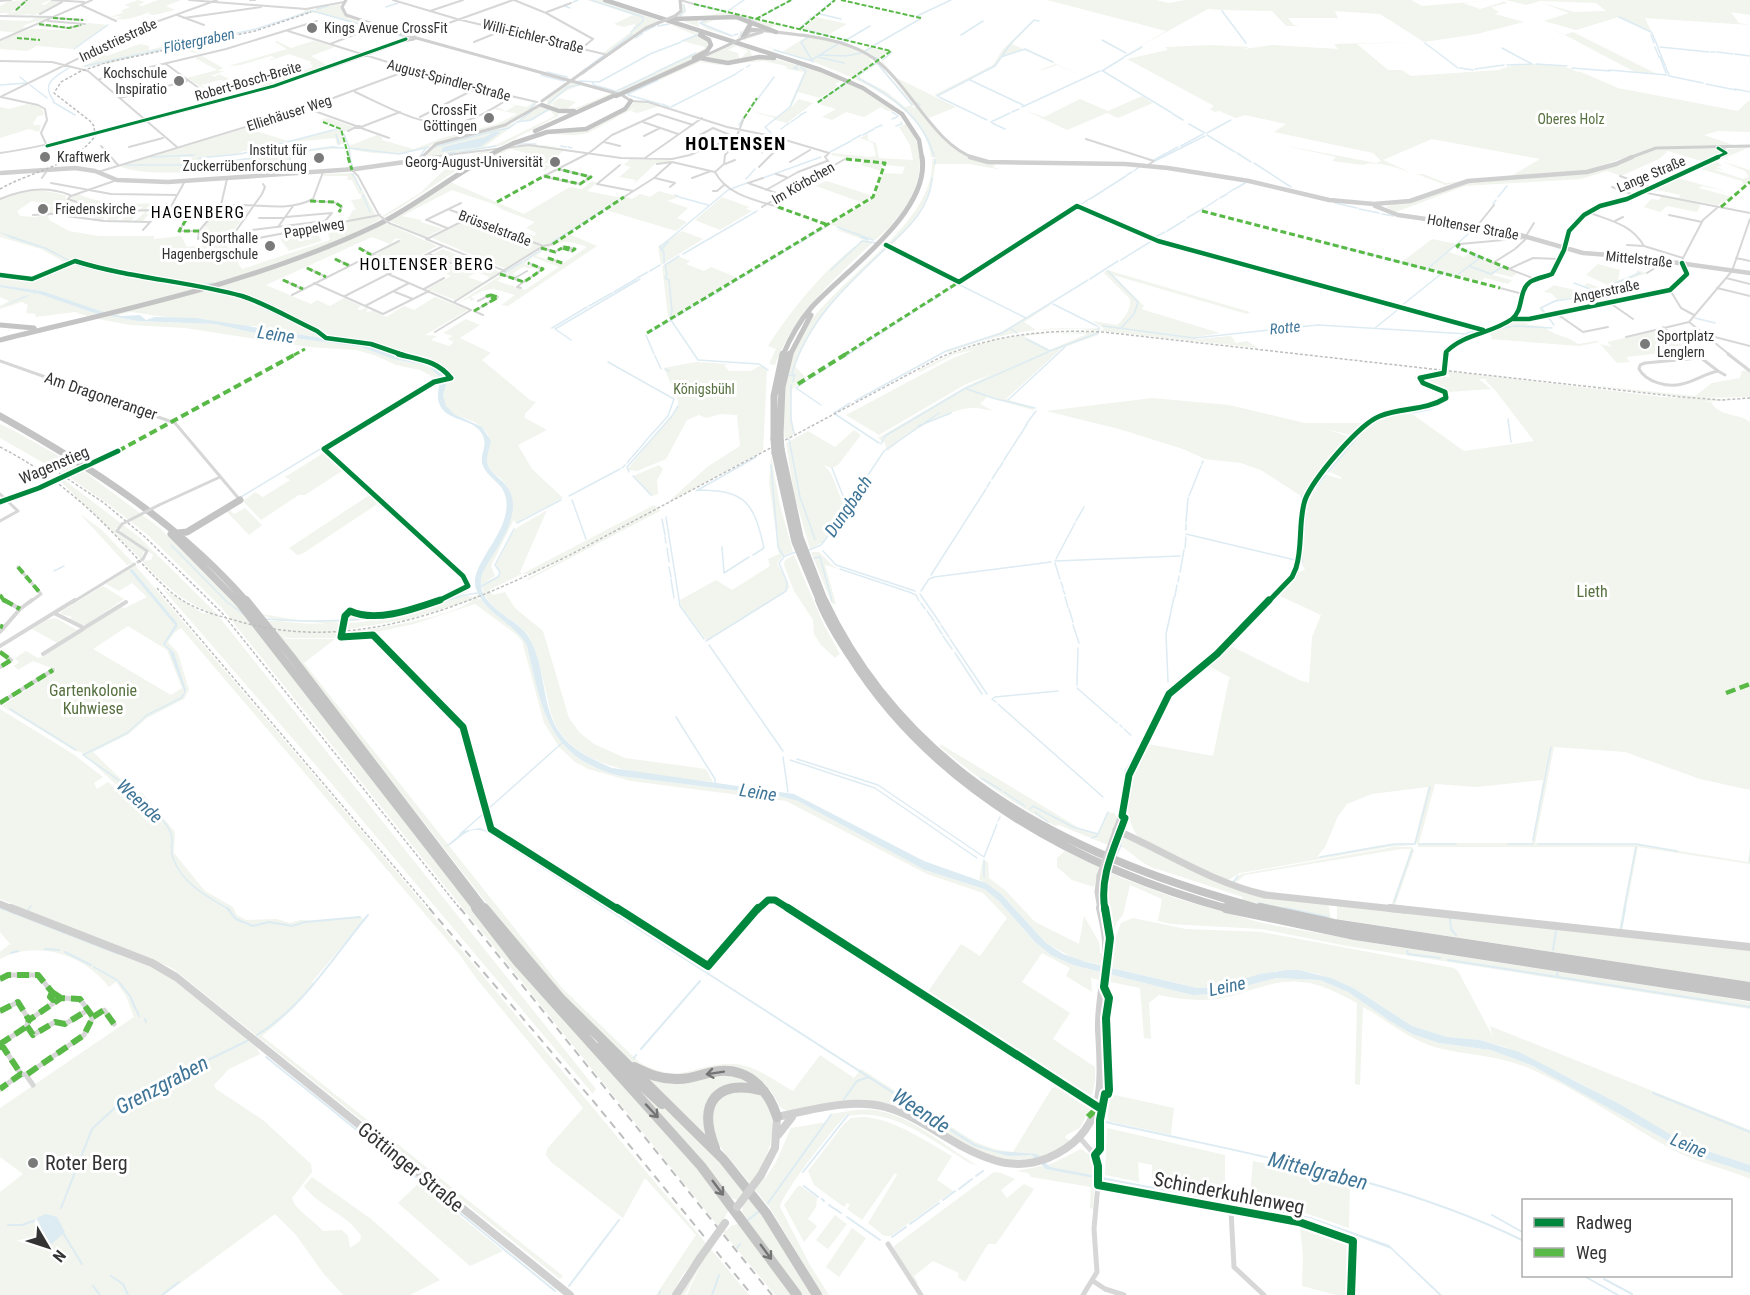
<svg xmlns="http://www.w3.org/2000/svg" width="1750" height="1295" font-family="'Roboto Condensed',sans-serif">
<rect width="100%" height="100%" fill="#fff"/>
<path fill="#f1f5ed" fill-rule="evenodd" d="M27,0L10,13L21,9L29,0H50L41,4L45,5L51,0L61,1L38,14L29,16L32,14L5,16L9,13H0V6L9,1Z
M138,0L145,2L138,5L142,6L158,0H181L166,6L175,10L154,15L149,14L150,12C139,16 127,21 115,19L122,16L110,17L122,13L124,12L120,11L130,7L124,5Z
M587,0H601L660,21L607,53H603L632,31L635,24L623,27L614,24L633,15Z
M1047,0H1156L1169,3L1185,0H1411L1422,6L1494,0L1463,3L1480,9L1503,2L1499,0L1508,3L1491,7L1499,12L1495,14L1524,22L1477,34L1424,42L1380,14L1335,11L1338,18H1288L1294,25L1300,26H1286L1272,11L1222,10L1234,28L1221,10L1208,9L1128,53L1166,31Z
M1506,0H1750V15L1731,12L1739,23L1750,25L1645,18L1658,46H1657L1651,32L1619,17L1576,30L1544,21L1569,13L1542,3L1574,12L1606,11L1596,3L1540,1L1526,5Z
M682,1L686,11L680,18H695L726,12L778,24L768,29L771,30C803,34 835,37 865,50L871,47L889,51L878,60C852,41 821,36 789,32C782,31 773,30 767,31L809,36L842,43L860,51L875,60L869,59L873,64L877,62L915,105L911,107H916C942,137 951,156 993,163L995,165L993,167L1002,170L970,164H935C932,204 918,218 892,245L926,262L923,265L887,248C847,286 816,313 795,366L806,378L791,390V415L795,434L785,439C781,406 783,371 798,341C829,279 936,228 932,159L937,158L931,157C923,81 768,49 707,29L700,24C708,13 734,17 746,21L749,25L745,30L744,35L739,38L743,40L754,33L766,31L756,26L768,30C762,28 757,23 751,20C736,12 712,14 698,21L699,27L672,17L682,12ZM721,17L740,19L747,25L737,38L703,25ZM764,33L806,37L782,52L745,40ZM877,64L912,105L905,107L887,92L860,78V75Z
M340,4L343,13L350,19L405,37L318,13H307L282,20L304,12V9L316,10L315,9Z
M40,16L52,17C42,22 31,21 22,27L29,28L18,33L0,31V20L29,21Z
M816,17L847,24L828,35L803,29Z
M1034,20L1039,21H1034L1012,44L1085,77L1057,65L1042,70H1040L1055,64L1024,50L1002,57L996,66L938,96L934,95L993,65L1003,49Z
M88,23L109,25L73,49L37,46L27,51L0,49V41C10,37 22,30 32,29C56,28 65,35 88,23Z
M669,24C682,27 704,33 710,45C690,66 646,80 619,92L615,91L704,49L705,47L682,41L695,35Z
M1533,24L1564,34V35L1573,32L1657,74L1635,72L1563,34Z
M237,32L239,34L184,45L201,55C161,39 115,69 81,67L99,59L93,56L98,53L107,56L140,44L149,46V50L161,47V45L170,38L191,42Z
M287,33L335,47L311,56L330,67L265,88L257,83L311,68L313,66L310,63L312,62L289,54L272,60H269L275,58L271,56L241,65L228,66L287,49L275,42L277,41L291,48L313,41Z
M1421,42L1357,44L1388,70H1402L1411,76L1499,70C1517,62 1549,63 1568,68C1574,69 1574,72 1581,72L1618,88L1738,111L1748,101H1750V132L1718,131L1704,135L1736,146L1655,147L1583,172L1464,181L1445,185L1417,174H1423L1446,183L1511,176L1540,159L1432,139L1383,160L1412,173C1399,168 1375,160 1363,165L1332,161L1336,157L1282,145L1376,163L1381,161L1373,153L1274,132L1286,124L1245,115L1236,118L1219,111L1215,112L1210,109L1214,106L1127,59L1168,50L1165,47L1211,45L1249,47L1244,49L1272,45L1338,49L1334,44H1330Z
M732,44L750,50L752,56L740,59L748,51L736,46L728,50L738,53L740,61L730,62L706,57Z
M202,56L223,68L218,71H225L213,75L210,73L214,77L219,74L229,79L226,82L220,80L201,85L213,94L187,78L217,70L195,58Z
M772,58L828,74L841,81L835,84L838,86L820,98L798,92L791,108L799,99L813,103L787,123L775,120L770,124L775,118L749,111L778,117L789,107L804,72L787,69L786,66L764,61L720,65L700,62L628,94L624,93L698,61L718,63Z
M882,61L897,78L956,107L929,118L880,62Z
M571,82L582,85C570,88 557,95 550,106L555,107L552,104L559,98L576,102L567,109L571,110L612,93L615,94C588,105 576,117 547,104V100Z
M847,83L868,92L894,111H887L881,107L864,117L846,112L832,120L822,117L836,109L819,104Z
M1142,96L1153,103L1118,118L1107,113L1067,130L1027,111L1044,117L1080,99L1108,111Z
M636,101L660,106L637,113L631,111L638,106L588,133L575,135L548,134L523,143H516L554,132L585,131L626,110Z
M534,102L536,105L504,126L517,123L484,147L496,145L555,116L550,110L531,120L516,122L539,106L558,113V116L503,145L437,157L426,156L427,152L439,142C410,156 381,156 350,149L348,152L349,146L377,135L382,137V140L414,149L442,138L497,124L517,114L494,109L496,107L506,111L515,106L509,104L527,107Z
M27,104C35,105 43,106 44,115L38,116L33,123L34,125H41L39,132L29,129L0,138V107L9,109Z
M328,118L353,127L344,132L341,130L344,144L337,145L335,138L292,142L291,149L286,150L294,140L341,129L321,120Z
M906,124C938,163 909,214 875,240L867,238L866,240L872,243C833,280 794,314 775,365L769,364L776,349L768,346C791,310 828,264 864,240L835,229L848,230L829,224L874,198L883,173L902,174L905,167L886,165V163L883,162L882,171L861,165L864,161L831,155L832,153L869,157L876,156L873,143L860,138L868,134V140L876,143L879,158L913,160L910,145L899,127Z
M246,128L288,141L240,152L243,153L207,157L205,164L332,146L346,148L289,153L291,162C252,166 151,181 119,166Z
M539,145L565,147L545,146L565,149L557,157H552L556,159L543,165L551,166L545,171L541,170L537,162L544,157L510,149L450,182L524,214L570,187L582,189L592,181L597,183L587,191L622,198L552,244L544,245L514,234L520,231L534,236L537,233L526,228L535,222L501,209L496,205L452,190L402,216L421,220V222L443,229L426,237L390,221L386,223L437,246L402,265L375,255L401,240L396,238L390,244L372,237L266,285L311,304L317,300L330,306L344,298L361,306L357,309L360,310L366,308L368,309L366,312L373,311L386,317L404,306L414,310L435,297L468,310L425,335L437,336L431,340L449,346L454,342L448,339L452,336L443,333L466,319L480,325L460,338L491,353L482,360L530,400L536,402L525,414V418L547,430L518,445L532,469L563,498L515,523L514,519L491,566L495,576L483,583L500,575L496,565L515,529L547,510L520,572L522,574L654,505L660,511L528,580L527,579L658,509L533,574H522L489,590L493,595L505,592L515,608L543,631L569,718L580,733L594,744L625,758L706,769L713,782C662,775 568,775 551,713C546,694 538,650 528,635C513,615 485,612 481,582C479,568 495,549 502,537C513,518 519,497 501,479C496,475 491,472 488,466C481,451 502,440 476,423C466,417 455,418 447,408C437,396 452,378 437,367L395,356L378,349L254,326H236L203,319L151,320L155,318H172L131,312L118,315L94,310L42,291L0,285V275L24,280L0,274V272C33,283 37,279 66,263L41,249L0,237V197C7,197 12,194 19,192C36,188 51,191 67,196L65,198L81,206L69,213L43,214L45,212L42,211L52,205L32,201L17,211L20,216L35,217L52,214L48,216L49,220L69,231L99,236H154V239L181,236L187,247L224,242L242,269L330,240L326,227L377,216L379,218L420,193L446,168L483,151L495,149C453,168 420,198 379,220C329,248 273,266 219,287L288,265L359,236L453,178L510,146H542Z
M1686,147L1718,149L1724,153L1704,162L1668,151L1659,159L1621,176L1607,171L1581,179L1465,186L1396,212L1385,207L1463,183L1585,174L1650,150Z
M1750,147L1717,161L1722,166L1716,167L1724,170L1713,169L1743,179L1749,177L1745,171L1721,161L1750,170V181L1744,186L1742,181L1701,169L1726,155L1728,149Z
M630,159L670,160L671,161L655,164L634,184L636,180L619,177L631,167L624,165Z
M353,173L364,189L353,173L376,215L346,222L353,210H356L351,200L361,199V194H359L352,180H347L348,176H323L324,174Z
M1678,178L1725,191L1702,186L1699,188L1732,197L1718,205L1679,198L1680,195L1653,189Z
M826,181L830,182L873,196L863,203L816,186Z
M659,191L708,205L679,197L667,201L688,208L677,218L687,222L676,231L606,210L626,197L632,199L640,194L650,197Z
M78,194C105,206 132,204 161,203L156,209H148L155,207H147V209H140L143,207H134V209H122L130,207L109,208L117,206L109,205L108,208L97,206L105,205L85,204L70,198Z
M1662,196L1701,204L1697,212L1667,206L1660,212L1644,207L1651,199L1659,200Z
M722,197L749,207L746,209L752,211L720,230L695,220Z
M85,207L148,211L146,214H149L143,221H148L156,214L148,221H135L145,212L140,211L131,221H120L131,212L126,211L116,220H106L118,211L113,210L102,220L92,219L105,210L101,209L88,218L79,217L93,208L89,207L76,217L69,215Z
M217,210H249L233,231L201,233L203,228H211L204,227L211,217L219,216L212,215Z
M470,219L536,244L541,247L506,269L432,238Z
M315,230L322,241L289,251L280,239Z
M682,231L703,239L661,265L658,246Z
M569,234L597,246L508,306L501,305L515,295C494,289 491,285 471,297L475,299L471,301L469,298L458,303L541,249H545L536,256L562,264L587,247C571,241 562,239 547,249L543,248ZM533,257L559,267L525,290L497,281L507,274L515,277L517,276L512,274L523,267L539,269L537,272L541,269L524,264Z
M1432,239L1457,244L1427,268L1402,262Z
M443,249L500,272L487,282L489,277L477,272L468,277L484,283L455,300L427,289L451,276L441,271L455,263L433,254Z
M1449,252L1464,257L1469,254L1517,273L1512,277L1495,273L1493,275L1512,280L1508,284L1485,278L1481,281L1428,268Z
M680,257L690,261L686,264L704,271L711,267L738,278L671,318L668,317L662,266Z
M1598,264L1620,270L1618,279L1620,280L1635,274L1638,270L1647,273L1597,291L1617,299C1603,303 1602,299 1589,296C1575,294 1555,301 1542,308L1547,315H1544L1539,308L1557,299L1551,293L1544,292L1554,285L1537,281L1587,293L1595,290L1584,286L1587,283L1601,288L1608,285L1586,275Z
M1107,270L1250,312L1247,314L1113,275L1144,306L1141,309L1220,333L1196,337V339L1231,336L1236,343L1247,341L1258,348L1101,331L1104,328L1092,321L1117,325C1125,318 1131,310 1130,299L1104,273Z
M0,287L36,292L94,313L138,321L215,324L250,332L361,347L393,359L428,366L440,377L435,378L420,370L396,365L374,355L356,350L309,347L185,328L130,325L93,318L75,312L35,317L36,314L26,313L28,305L22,302L0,309V306L9,301L0,297Z
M1050,303L1052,304L1024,322L1036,330L1101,328L1098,335L1062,348L1006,399L1035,408L1033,410L987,397L980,404L993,411C987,410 980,408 974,408C949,407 906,434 888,451L886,449L885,443L878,438L967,386L992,374L966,384L879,435L846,415L953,358L974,350L955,354L920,372L917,371L954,353L994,340L1035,333L1098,332C1057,321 987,336 948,353L946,351L1001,332ZM1052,333L1087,334L1050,350L1024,336Z
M1514,320H1523L1529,325L1543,326C1553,336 1566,335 1578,344L1596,341L1600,342L1579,346L1490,339L1492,337L1490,334L1471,337Z
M1664,329L1688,350L1626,357L1630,362L1617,363L1600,344L1612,347L1607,342Z
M696,362L729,364L724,365L729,371H751L761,365L767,369L763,451L667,503L707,467L740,446L737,415L721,414L706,418L699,415L687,420L666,459L637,471L627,470L678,407V401L664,368Z
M1748,370L1750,372V397L1693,398L1569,383L1695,396L1712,383L1740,378L1742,371Z
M1446,371L1663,397L1733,400L1700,402H1711C1720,418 1737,412 1750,422V790L1700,779L1625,752L1554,747L1535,843L1636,844L1748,862L1750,847V864L1638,847L1622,930H1619L1635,847H1418L1417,843L1414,845L1389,847L1240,873L1227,881L1138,837C1117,804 1132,775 1148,744L1213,756L1229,679L1231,678L1209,666L1231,646L1299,680L1309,683L1312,637L1321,615L1280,596L1299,572L1305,570L1301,562L1308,500L1327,475L1341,479V477L1330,472L1350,445L1374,420L1391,415L1412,414L1464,451L1534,441L1495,390L1485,380L1488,379H1479L1491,389L1449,392L1422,380L1427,377H1450ZM1543,780L1532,843H1419L1435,784L1477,787ZM1428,787L1414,843L1390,844L1317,857L1325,847L1338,816L1347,804L1372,794Z
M1152,398L1229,405L1305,423H1362L1350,435L1327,429L1349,437L1301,496L1261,470L1241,463L1205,459L1183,449L1119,429L1046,411Z
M0,424L11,429L80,468L65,475L0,438Z
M854,430L861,435L838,465L832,468L823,465C836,474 836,494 846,507L823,542L810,549L794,494L786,443L808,431L835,447Z
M325,452L345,469L305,495H299L261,520L243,501L255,492L263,497L290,480L285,477Z
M771,456L780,505L793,552L784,555L777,563L790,587L786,592L707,641L681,606L680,600L716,580L732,590L770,566L768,559L779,554L769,483Z
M659,465L663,469L657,480L658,494L652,496L633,476Z
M81,469L160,528L243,611L671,1135L729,1210L720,1225L726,1231L732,1225L740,1224L794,1295H775L731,1242L220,606L149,536L111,506L66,475Z
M63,479L139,537L216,613L596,1089L593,1094L326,777L163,589L201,612L205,614L207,611C181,600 161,582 142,561L151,560L153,555L121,532L120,528H115L116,533L144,551L141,559L60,481Z
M371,494L379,501V503L302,554L297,555L289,548Z
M245,508L262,525L249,535L226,511L229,509L234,514Z
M80,514L102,530L133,563L127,565Z
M811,552H819L832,565L839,569L825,565L836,604H832Z
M794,555L823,623L840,654L835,658L821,645L814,634L813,620L794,591L784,565L785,560Z
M135,565L404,881L749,1295H687L702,1261L685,1295H679L698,1255L682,1276L672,1295H656L696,1235L645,1178L623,1218L551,1162L546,1155L547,1149L583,1108L476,978L459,954L181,628L174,633L168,642L178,653L189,690L184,699L147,718L129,734L93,752L128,786L143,794L175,832L174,853L205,891L233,907L237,915L246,920L277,919L290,923L300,920L320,921L360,916L364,920L312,982L315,984C297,1006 284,1018 262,1036L563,1276L560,1279L172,968L0,899V709L73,754L103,777L94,783L97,789L108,782L141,809L144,807L136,796L122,790L81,752L75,751L2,706L57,670L33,661L18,670L14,666L19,662L15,659L0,668L26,651L38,658L45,655L121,607L125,608L147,597L132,583L119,591L106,584ZM128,626L167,650L182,688L171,695L93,649Z
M103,586L124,599L87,624L82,625L70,619L72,617L61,614L62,611Z
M466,589L469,591L462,595L473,597L479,594L478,599H481C494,618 517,626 527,646C542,709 548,759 620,776L779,796L798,801L925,870L984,889L999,901L1035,942L1051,955L1073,965L1192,995L1217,994L1276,978L1320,980L1348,992L1390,1021L1412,1034L1439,1043L1491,1050L1533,1066L1675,1145L1703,1158L1750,1173V1179C1725,1168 1698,1163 1673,1150C1626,1124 1581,1091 1531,1069C1498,1055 1471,1056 1438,1048C1408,1040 1389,1021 1363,1007L1360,1085L1355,1084L1357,1003C1339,994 1321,983 1301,982C1275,979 1253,991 1228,997C1206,1002 1181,1000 1159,995L1149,1003L1151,1039L1144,1038L1140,988L1091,978L1092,992L1066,976L1070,968L1042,953L1022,982L1070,1013L1053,1039L1095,1067V1081L1091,1100L927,993L961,944L980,956L1007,918L983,893L927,874L786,801L631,781L588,769L575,762L559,747L544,723L522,641L517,635L475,604L414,624L372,633L344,635V623L342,624L340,635L333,638H286L282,633L285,639H335L304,663L562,988L639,1062C683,1087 692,1062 734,1064C755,1065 775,1081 793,1091L820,1055L854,1078L861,1069L975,1142L994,1149L1013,1152L1052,1088L1056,1087L1090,1109L1080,1128L1066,1135L1065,1138L1071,1141L1048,1155L1032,1159L1012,1160L983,1154L889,1105L787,1111L780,1107L772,1092L764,1083L752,1074L671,1078L633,1063L582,1016L511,935L268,621C305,619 344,629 379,618C347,622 290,630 261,614L298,620L345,621L348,615L362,618L407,610L441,602ZM472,600C460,615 371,631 348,631L349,629L405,620Z
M56,618L77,630L57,643L32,629L47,620Z
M942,745L1079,828L1098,834L1107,812L1114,813L1118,819L1108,845L1059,825L1055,826C1013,804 976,777 939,746Z
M1125,837C1164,853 1200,878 1241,891L1328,904L1331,918L1242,900L1243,897L1151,867C1138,861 1130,850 1116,844L1119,839Z
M1394,847H1412L1414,851L1394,908L1273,895L1230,884L1241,874ZM1401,849H1411L1391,906L1281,894L1234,884L1245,875Z
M1065,851L1124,879L1175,898L1262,923L1385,945L1716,996L1750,1002V1009L1347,946L1261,929L1171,924L1158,921L1162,899L1130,885L1123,915L1117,922L1112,934L1103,897L1104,878L1097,874L1094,887L1072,880L1057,867V858Z
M983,860L988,862L989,878L1005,890L1035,922L1079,944L1084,916L1099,942L1100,953L1109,955L1121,923L1133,918L1186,929L1262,932L1454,968L1458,971L1493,1037L1490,1026L1750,1130V1165L1686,1144L1582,1084L1505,1047L1480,1040L1447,1037L1412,1026L1355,989L1318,974L1299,970L1276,971L1218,987L1197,988L1075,959L1046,943L1001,894L979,879Z
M1337,905L1750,949V982L1337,919Z
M0,907L149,966L172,979L257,1048L260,1054L229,1069L214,1085L216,1089L263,1120L311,1164L312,1172L292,1198C295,1210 314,1220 323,1231L342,1230L348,1236L350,1248L360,1241L361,1236C348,1214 319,1207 304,1186L312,1177L371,1219L440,1280L410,1295H343L323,1273L296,1235L275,1214L164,1295H0V1192L23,1174L0,1157V1108L134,1017L126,996L116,982L109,987C85,955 37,939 0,959V952L10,944L0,932Z
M613,1063C645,1093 681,1121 711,1153C751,1196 782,1244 811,1295H801L742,1213L743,1208L737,1200L729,1197Z
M640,1073L649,1078L732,1074L748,1083H735L713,1096L708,1137Z
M734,1089L760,1094C781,1118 772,1146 759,1172L765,1179L776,1162L791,1128L827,1122L832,1116L829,1114C845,1112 859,1108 875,1110C913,1116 945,1147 977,1165C968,1164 961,1157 952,1152C920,1132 887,1108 847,1116L848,1113C834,1127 783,1192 780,1207L810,1265L829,1295H822L770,1208L717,1143L711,1129L714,1103Z
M1110,1094L1174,1108L1171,1135L1108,1121L1107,1097Z
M864,1117C897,1120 923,1140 952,1156L937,1180L953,1191L891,1236H884L868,1223L897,1175L895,1173L862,1220L847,1209L850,1205L847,1203L844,1207L814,1185L808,1171L844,1124L851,1118Z
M1107,1128L1225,1155V1199L1152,1185V1165L1138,1162L1139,1182L1105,1175Z
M1081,1149L1093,1157L1095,1162L1093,1209L1090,1208L1091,1187L1031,1177L1028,1173L1017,1171L1051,1164Z
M1253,1161L1330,1177L1350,1184L1349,1228L1305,1213V1208L1304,1213L1249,1204Z
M994,1172L1001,1173L1015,1179L1001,1190L1007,1198L1024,1184L1034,1189L996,1244H988L965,1282L958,1277L959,1273L933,1261L914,1276L918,1283L916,1284L894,1251V1246Z
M419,1183L503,1251L470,1266L398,1203Z
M798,1186H801L817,1198L816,1207L808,1219L817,1226L804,1242L784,1205Z
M835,1215L847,1224L828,1249L816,1240Z
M852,1228L866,1238L839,1277L826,1267Z
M1300,1228L1350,1246L1348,1295H1336L1302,1286L1303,1256Z"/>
<path fill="#ddebf3" d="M494,132H501L480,147L441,152L443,147L485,137Z
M0,232L47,248L84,268L176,283L246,300L277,313L325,339L368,346L395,356L428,363L445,373L446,385L443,395L446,406L454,414L482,427L491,441C490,447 487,453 487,459C486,472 502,478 508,488C525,515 494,550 482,574C473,606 516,617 528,636C547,666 540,708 562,736C575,752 594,760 612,768L794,794L924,861L986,883L1001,894L1046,943L1063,954L1086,962L1197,988L1218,987L1260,974L1287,970H1299L1331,978L1355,989L1412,1026L1447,1037L1480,1040L1519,1052L1623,1106L1686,1144L1750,1165V1173L1703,1158L1675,1145L1533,1066L1491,1050L1439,1043L1412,1034L1390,1021L1348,992L1320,980L1276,978L1217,994L1192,995L1073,965L1051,955L1035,942L999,901L984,889L925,870L798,801L779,796L620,776C548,758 542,710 527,646C515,623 486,615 476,589C467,564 516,529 505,495C502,483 488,478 483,466C478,452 491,446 480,431C469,417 442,422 438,399C437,392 440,385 440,377L428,366L393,359L361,347L250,332L215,324L138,321L94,313L37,293L22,297L0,308L35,293L0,287V285L42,291L100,311L121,316L140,315L146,320L155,317L196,318L321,338L310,331L245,300L175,284L82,268L45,249L11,238Z
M132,569L177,623V627L165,644L174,653L186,690L184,695V690L169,650L163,644L175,625L129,570Z
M480,828L489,832L975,1144L996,1151L1037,1154L1050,1167L1310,1217L1389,1245L1442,1295H1439L1391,1249L1310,1218L1046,1169L1032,1155L1008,1156L974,1146L488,833C467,822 460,842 445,847L464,831Z
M46,1214L57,1217L65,1232L46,1249L38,1217Z"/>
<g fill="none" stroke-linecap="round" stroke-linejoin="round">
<path stroke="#ddebf3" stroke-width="1.5" d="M591,0L643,17V21L631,32
M573,2L578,0
M695,4L726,12
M565,6L570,8
M386,7L398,3
M778,7L792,0
M317,9L328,6
M313,11L404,37
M728,11L744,0
M1222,11L1246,43
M768,13L777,8
M820,14L841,19
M680,16L685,11L684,5
M917,16L951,0
M741,17L756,22
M813,17L834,0
M1619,17L1651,32
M758,18L767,13
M706,20L700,23L732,36
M658,26L669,24
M800,28L811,18
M802,29L833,37
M645,31L655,26
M741,32V36
M1652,33L1658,47
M803,34L842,42L878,59
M734,35L738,34
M961,35L983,21
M1651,35L1654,43
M835,37L841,39
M636,38L643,33
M807,38L801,42L813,62
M842,39L846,40L870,26
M1102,40L1126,53
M682,41L697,35
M1425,43L1458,68
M873,46L920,19
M1655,47L1659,57
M1660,47L1709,52
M1502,48L1532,64
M1658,48L1669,75
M74,49L108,25
M774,50L812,61
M865,51L872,47
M1711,52H1715
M1717,52L1733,54
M608,53L632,34
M1735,54L1750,56
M820,55L846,56L861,53
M818,57L844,63
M1001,57L1025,49L1053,62
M1124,57L1142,47
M1660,57L1666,73
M813,59L838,44
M883,60L892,52
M1536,64L1567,66
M798,65L794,68L798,69
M1507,65L1530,64
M85,66L256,29L312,11
M588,67L604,55
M747,67L750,65
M869,67L877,63L912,105
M1460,68L1473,70
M1572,68L1610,71
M1475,69L1504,65
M1609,70L1667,75
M1102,71L1123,58
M1103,71L1172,113
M547,72L567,77
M656,72L696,53
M737,73L743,69
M583,74L587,71
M541,75L564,81
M857,76L867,69
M1669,76L1703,83
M20,77L26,82
M574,78L586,68
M858,78C892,96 923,117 934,156
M970,80L1023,105
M579,81L599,82L650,54L681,42
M592,82L594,85L615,91
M1706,84L1736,90
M0,85L27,83
M30,85L47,98
M1735,89L1750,92
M617,91L655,73
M628,94L658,80
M831,94L847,83
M628,95L660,104
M937,96L995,66L1011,43L1034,20L1039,21
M939,97L987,120
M822,99L845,83
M54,101C40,83 55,77 70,67
M819,101L821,99
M53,102L75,115
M549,103L568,87L579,85
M818,103L829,95
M917,103L920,105
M662,104L669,107
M671,107L736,74
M1022,107L1100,71
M751,108L774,77
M530,109L535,103
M892,112L898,116
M1012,112L1019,109
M1173,114L1183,120
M800,115L806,112
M892,119L897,117
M520,120L532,111
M517,122L531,120L549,109
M791,122L800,116
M991,122L1010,113
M992,123L1005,129
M1189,124L1205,133
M739,125L744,117
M896,126L902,124L901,122
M875,128L882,125
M781,129L789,123
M495,131L509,128L516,123
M771,133L765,127L790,107L806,71L801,67
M1207,133L1231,120
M336,134L339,144
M344,134L349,147
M863,135L874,129
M1207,135L1235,152
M852,140L861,135
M517,144H536
M561,146L566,147
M1181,146L1203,134
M434,147L494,131
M568,147L572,148
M349,148L399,154L429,147
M349,148L351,163
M459,152L496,146
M830,152L851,141
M762,153L768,146
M1237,153L1251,162
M289,154L293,172
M445,154L456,152
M420,156L426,148
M151,157L194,155
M444,157L452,156
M199,158L241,154L337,129
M935,160V164
M1154,160L1178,147
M65,161L107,159
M422,161L440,158
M1155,161L1205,136
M1254,163L1291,187
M352,164V167
M126,165H203L332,147L345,148
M1134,171L1139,167
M352,174L356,179
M1127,175L1132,172
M763,178L821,157
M746,179L755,169
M356,180L361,190
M1235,189L1245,183
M1228,193L1234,189
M363,195L370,212
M675,195L678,196
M679,197L708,205
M1498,197L1507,186
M1220,198L1227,194
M1090,199L1126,176
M1335,203L1357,208
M1493,204L1496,200
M1080,205L1089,199
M1079,206L1153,238L1165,232
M1206,207L1218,199
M1359,209L1379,213
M1205,211L1208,212
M1382,214L1394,216
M1187,218L1204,208
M586,221L619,200
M837,227L873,240
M820,231L827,226
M1167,231L1185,220
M569,232L584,222
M861,237L868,240
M804,240L818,231
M1157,240L1191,249
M551,243L567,233
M1327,243L1427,269L1457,244
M1458,243L1476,227
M795,245L803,241
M882,245L889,247
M889,245C910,227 930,207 932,178
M1459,248L1491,261
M662,249L668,242
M1194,250L1210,254
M785,251L793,246
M683,254L757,211
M1471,254L1479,258
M1214,255L1234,261
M998,258L1075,208
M1121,260L1150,242
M524,261L542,249
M1239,262L1254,266
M664,263V253L660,247L728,190L747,183
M924,264L955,281
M761,266L784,252
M1469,266L1491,274L1502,267L1508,269
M1258,267L1261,268
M1264,269L1279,273
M831,270L862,241L877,243
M650,271L660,265
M1108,271L1138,302L1134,314L1122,327
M504,273L522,262
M1443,273L1455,276
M1282,274L1294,277
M1457,275L1480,258L1483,260
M637,278L648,272
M1298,278L1343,290
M1090,279L1118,261
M737,280L759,267
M960,282L997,259
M733,283L735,281
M1574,283L1595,291
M958,284L1026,318
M200,285L213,283
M725,288L732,283
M614,292L636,279
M943,293L956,285
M715,294L723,289
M697,304L713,295
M1053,304L1097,326
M589,306L612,293
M923,306L941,295
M1401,306L1441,274
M1546,314L1541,308L1555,301L1581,297L1640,273
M675,317L695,305
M1548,317L1554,325
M670,318L672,311L669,280L665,278L667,274L665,265L679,256
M1695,318L1715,323
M671,320L698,360L759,364L768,370
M899,322L921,307
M244,326L257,329
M1103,326L1194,338L1318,325L1468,334
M552,328L587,307
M1375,328L1400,308
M1011,329L1017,333
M1497,329L1515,326L1552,328
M1098,330L1099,327
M649,333L673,319
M1467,333L1478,330
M646,335L654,354
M1026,339L1050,351L1098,333
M571,340L555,329L640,279
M870,340L897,323
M1443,354L1445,348L1463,336
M655,356L661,369
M1448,356V370
M841,359L869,341
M608,362L674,399L668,416L650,436
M665,369L669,371
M789,375L794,376L793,382
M795,375L792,373C808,320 846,286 885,249
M813,377L831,365
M1416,377L1427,374
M809,379L796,388L821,405
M791,385V420L794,433
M967,389L996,399L1035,408
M1448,391V399
M1008,400L1065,347
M855,401L946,351L1002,333L1088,280
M834,413L850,403
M1413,413L1428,410L1444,402
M835,414L879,443
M1508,419L1511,442
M1027,423L1036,411
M918,426L951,413
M1361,426L1377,414
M1021,434L1027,424
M789,439L800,497L815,539
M881,444L885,436L964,389L1048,352
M1013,446L1020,435
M326,448L434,383
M640,448L649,437
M1010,451L1012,447
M632,457L639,449
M1004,460L1009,452
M627,463L631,458
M1202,464L1203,461
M771,465L778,547L784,557
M1000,467L1003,462
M622,468L625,465
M832,468L845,501
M629,472L627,467L672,416L678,406
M1328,472L1362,432
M633,476L651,495
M992,479L999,468
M987,487L990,482
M698,490C746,490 754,503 764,548L753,555
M696,491L756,457
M1311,493L1326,475
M569,496L620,469
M1189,496L1201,466
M241,497L439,377
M572,500L586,539
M1301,506L1302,496L1308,489
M666,517L680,606L704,639
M662,519L665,535
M1076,521L1084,507
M1186,522L1188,498
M517,523L561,500
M1186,524V530
M1186,534L1295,560
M665,537L666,543
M171,545L227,602L246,616
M722,547L724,573L749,557
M667,548L669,562
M1185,548L1186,537
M1302,548L1307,502
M809,550L821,545L825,540L884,451L939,413
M823,551L836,565L915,591
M1302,553V562
M1296,557L1298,535
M814,558L820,557L832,601
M1056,559L1075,523
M1055,561L1180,556
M1055,563L1060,579
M669,567L671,577
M840,569L909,592L916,595L919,601
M54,571L64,566
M1180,572L1184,550
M931,575L986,489
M671,579L674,598
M1061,582L1063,588
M1178,582L1179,576
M480,587L498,577L500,572L495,565L514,529
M1063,590L1065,594
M921,591L929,579L934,577L1051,562
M920,594L940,623
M1175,596L1177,585
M1065,597L1068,607
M1276,598L1298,572
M921,603L925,609
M1069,609L1073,622
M927,611L934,621
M1171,611L1174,597
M1263,611L1275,600
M265,619C316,623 366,622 416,610C437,605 456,595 478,593
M935,623L942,634
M941,625L949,637
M1073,625L1079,643
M943,636L952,649
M1239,636L1262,613
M379,638L407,666
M950,639L987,694
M706,641L786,591L787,582L779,563L785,556L796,552
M709,645L783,751
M955,653L982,694
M409,669L464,725L483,797
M1168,682L1166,634L1171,612
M1077,685L1078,648
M1077,688L1117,723
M184,694L181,698L147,715L127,733L83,755C109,773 146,798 165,823C178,840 168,844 173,858C182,884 208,897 230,910
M996,702L992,699L995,697L1058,691
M998,704L1103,797
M10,709L76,750
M676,717L715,779V783
M1153,720L1162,698
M1120,725L1122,727
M1124,729L1131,735
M1145,749L1157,726
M783,757L788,792
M797,759L878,785L984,857L997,824
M790,760L875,788L977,858
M981,778L1001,790
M1124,785L1125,771L1139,748
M1004,792L1025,806
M1030,809L1033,806L1073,827L1098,834
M487,810L562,743
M1035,812L1048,822
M998,821L1000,817
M460,834L483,814
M1092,838L1097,836L1108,812
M1533,840L1551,747
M1419,844H1456
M1508,844H1533
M1538,844H1636L1677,851
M1116,856L1121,846L1119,840L1123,838
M1320,857L1394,844H1415L1430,787
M1750,857V861
M984,860V877
M1233,882L1238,876
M776,898L795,910
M1394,902L1412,850
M1258,903L1293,910
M0,908L5,910
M28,910L31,906
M1624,910L1636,847"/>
<path stroke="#ddebf3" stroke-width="2" d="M1,908L119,954
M227,908L236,919L253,926L269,922L292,926L305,922L360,917
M792,908L909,983
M1285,908L1328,917
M786,910L873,967
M1450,919L1451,929L1456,935
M1621,929L1625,908
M45,949L59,950
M1553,950L1556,931
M1407,951L1408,954L1440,958
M65,952L91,965
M11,953L18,951
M1448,960L1558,977
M94,967L117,980
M876,968L909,990
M1557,973L1558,977L1750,1007
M119,982L130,996L136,1010
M912,985L919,989
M922,991L930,996
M920,997L1051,1082
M933,998L941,1003
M944,1005L951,1010
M137,1011L139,1016
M954,1012L962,1017
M1103,1018L1104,1030
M145,1019L146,1022
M966,1020L998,1040
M257,1035C303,1007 334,956 368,915
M1104,1036L1106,1092
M1000,1042L1006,1045
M1009,1048L1014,1051
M641,1049L700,981
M1018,1053L1026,1059
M266,1057L336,1113
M634,1058L636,1055
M1031,1062L1039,1067
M1043,1069L1053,1076
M1058,1086L1092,1107
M1653,1093L1750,1132
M844,1099L857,1081L869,1077
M337,1114L358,1131
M1106,1122C1246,1154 1394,1177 1524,1241
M364,1136L408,1171
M803,1172L848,1115
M412,1174L555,1291
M976,1176L983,1171
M804,1186L818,1197
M959,1189L972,1179
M822,1199L824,1201
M943,1200L955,1191
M768,1203L831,1115
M829,1205L841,1213
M61,1208L92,1129L120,1103L247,1041
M1492,1215L1524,1233
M847,1217L880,1240
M748,1220L758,1212
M910,1224L939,1203
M8,1225H22L39,1219
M63,1233L82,1264
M892,1237L906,1227
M737,1248L740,1244
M111,1276L123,1284L128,1295
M1584,1276L1618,1295
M1604,1279L1632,1294
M93,1286L100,1295
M569,1286L619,1220
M162,1295L179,1282
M659,1295L660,1291
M712,1295L719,1275"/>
<path stroke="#d6d6d6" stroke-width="3" stroke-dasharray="3 1.5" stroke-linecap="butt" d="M133,565L143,559"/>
<path stroke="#d7d7d7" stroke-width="2" d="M52,0L84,2
M189,0L306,9L344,2
M250,0H255
M393,0L457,19L608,55
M514,0L546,13L593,39L582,48
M680,0L694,4
M0,1L11,0
M81,5L116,21
M16,10L27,0
M430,11L463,0
M547,12L571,3
M40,14L62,2
M177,15L204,25
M0,16L53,17
M54,18L83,20
M184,18L261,7
M48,21L85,24
M40,25L69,28L81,25
M288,31L458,84L537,102
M421,33L513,0
M413,37L421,33
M0,40L92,0
M474,42L506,29
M330,44L359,33
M0,61L52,62L88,71L177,147
M166,64L218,102
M100,79L226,49L317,21
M355,92C384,105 422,128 456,123C475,120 494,108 510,98
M0,97L142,27L217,0
M1,97L38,105L45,109L47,120L41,133L47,146
M120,98L187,81
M631,101L648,102L727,127L772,136L829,153L825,157L832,166
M309,109L356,126
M420,117L475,89
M643,122L678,134
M357,126H360L361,128H354Z
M361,127L400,112
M361,128L389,138
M348,131L354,128
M644,136L660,128
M705,136L700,135L713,128L735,137
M1086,139L1154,161L1148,165
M604,142L620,146
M734,143L744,118
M101,146L118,165
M129,147L163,138
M0,153C43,147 84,136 126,126C221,103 315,76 406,40
M423,158L529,145L621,158L672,159L690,155L712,145L769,136
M645,158L702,118
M790,162L810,150
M657,164L672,162L715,172
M725,164L735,160
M759,167L785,141
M352,170L358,176L379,215
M98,172L298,111L409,70
M715,172C727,195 755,200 778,207
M715,172L724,164L725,155L736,143
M776,174L786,177
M544,176L589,153L612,135L658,114L693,125
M1620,176L1652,188
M545,177L580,184L591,177L558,169
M42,178L48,169
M655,178L675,183L670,187
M692,178L711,171
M763,178L748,183L782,195
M227,179L221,205L199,231L198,239L233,235L262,194L265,187L263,184
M51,183L111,194L177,195
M597,184L633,191
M597,184L620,165
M1612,187L1634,195
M766,190L798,172L827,161
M713,191H717L724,185
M1642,192L1750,213
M71,196L68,199C124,221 182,205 241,205C266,205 289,211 313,199L323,172
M71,196L117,180
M624,197L654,178L672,162
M0,199C23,189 46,185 70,195
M311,201L334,202L342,207L339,212
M84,206L66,216L104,221L150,222
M762,207L845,159
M199,209L186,220L179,231H199
M448,209L543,246
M169,210L185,181
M1588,212C1611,221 1631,224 1644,246
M33,215L69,213
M1669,215L1702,222
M286,217L332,213
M259,218H284
M426,220L461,203
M427,220L447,228
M1615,221L1623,217
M389,223L429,239
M1478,225L1494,205
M278,227L293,206
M143,230L160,211
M251,230L325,221L332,213
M1526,236L1534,223
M426,239L505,271
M427,239L469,218
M248,240L380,215
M1460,244L1526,238
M1627,245L1644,246L1683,258
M564,247L575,249L572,251L562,248Z
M359,248L400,267
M542,248L555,252L562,248
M429,254L451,263
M548,258L562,263
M1736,258L1750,261
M335,259L349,265
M1493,263L1515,249L1528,237
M307,268L326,277
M1509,269L1533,258L1559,259
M1509,269L1535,279
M1647,273L1666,261
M388,274L471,310L435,332
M501,274L524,282L543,269L528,263
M515,278L527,271
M1726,278L1750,284
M283,280L302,289
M314,283L383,314L429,291
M521,288L517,287L523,282
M1500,288L1523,294
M1717,288L1750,296
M424,289L444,278
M1670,290L1681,308L1694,315
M395,292L413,299
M292,295L399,241
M491,295L498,297L495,299L487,296Z
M345,296L443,246
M478,301L488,296
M454,302L543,246L553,244
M1610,303L1633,319
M365,306L409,283
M474,311L495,299
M474,311L483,315
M1557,314L1583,332L1608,327
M1512,319H1529L1670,290L1687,274L1682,263L1683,258L1703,220L1718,207
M1689,322L1730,355
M1663,327L1698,355
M1707,335L1750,346
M1626,337L1689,322L1732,271L1750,219"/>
<path stroke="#d7d7d7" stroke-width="3" d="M1696,354L1718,371C1704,374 1695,381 1682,384C1668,388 1646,382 1639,369L1640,365L1645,363L1699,358
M1728,354L1750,371
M0,361L175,423L240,500
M1718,371L1725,375
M0,494L18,511L0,521
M159,505L220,477
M117,531L147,551L143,559
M18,567L41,594L30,602
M0,595L5,602
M73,602L133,565"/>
<path stroke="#d7d7d7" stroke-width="4" d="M4,600L20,609
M54,613L84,628L126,602
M0,632L20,609L32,600
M0,646L75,600
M0,652L11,660L0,667
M43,654L83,629
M0,703L53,670"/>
<path stroke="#d7d7d7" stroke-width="5" d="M0,979L8,975H38L52,992
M52,992L61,998L53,1000L50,997Z
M0,1011L18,1002L29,1020L61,998L80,999L93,1017L84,1035L26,1075L21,1074L0,1089
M93,1017L104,1010L114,1024
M27,1026L33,1035L55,1022L65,1024L88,1010
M0,1044L26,1027L29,1020
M0,1047H3L21,1074
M26,1075L33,1085
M1080,1138L1095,1155L1099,1173L1094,1229L1097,1272L1083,1295
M1098,1185L1299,1222L1353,1241L1351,1295
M1231,1211L1234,1267L1264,1295
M888,1244L921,1295
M1093,1281L1105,1289L1124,1295"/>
<path stroke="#d0d0d0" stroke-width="3" d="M346,0L342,7L346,15L388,29
M675,16L681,11L680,0
M384,29L622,95L631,101
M760,30C795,35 836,36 867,54C907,77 932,145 975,158
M745,37L762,32
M403,41L414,39
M542,101L646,28L658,23
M421,158L436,144L505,125L540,105
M1629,158L1656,148L1750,146
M1716,158L1725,154L1724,148"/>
<path stroke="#d0d0d0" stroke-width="4.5" d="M970,157L988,162L1125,164L1168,168L1249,181L1329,200L1374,204L1410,201L1468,181L1587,172L1616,164L1632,157
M1,173L75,168L95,171L117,180L168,182L355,169L419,160L423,157
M1375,206L1398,215L1503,230L1583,253L1636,257L1750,273
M1446,355V352C1465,333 1491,334 1512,319C1524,310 1518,291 1530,282C1536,278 1545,277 1552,274L1564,250L1569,231L1584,215L1600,206L1627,199L1719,157"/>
<path stroke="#d0d0d0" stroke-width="5" d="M1268,602L1292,577L1296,568C1303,546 1298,522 1305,500C1313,479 1359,424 1380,416C1402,407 1425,411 1446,398L1445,392L1423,383L1420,378L1444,373L1446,354"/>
<path stroke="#d0d0d0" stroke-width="7" d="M1116,830C1166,852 1211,882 1265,895L1404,910
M1113,840L1125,806L1129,775L1169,694L1217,654L1269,600
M1100,876L1098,892L1101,910
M0,904L15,910"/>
<path stroke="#d0d0d0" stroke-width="8" d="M11,908L152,963L176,977L570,1295
M1390,908L1750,947
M778,1135L792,1117
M761,1175L775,1148L777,1117C811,1110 851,1098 885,1107C923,1117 953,1147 991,1159C1010,1166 1030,1165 1048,1158C1107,1133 1102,1084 1099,1030C1098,1002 1106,976 1106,949C1107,935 1103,922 1100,908
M676,1295L700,1258"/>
<path stroke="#cacaca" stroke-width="3" d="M750,29L760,30L750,31Z
M743,37L750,31
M700,58L728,45"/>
<path stroke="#c4c4c4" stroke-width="4.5" d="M605,0L821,70L863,88L902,114L919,140L922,158
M673,19L736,17L776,32
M743,37L750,25L749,21
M694,58L707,51L711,45L709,40L700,35
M625,92L700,58L728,63L759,57L774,58
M542,105L559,111H574
M535,131L613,96
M514,143L547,132L586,129L625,109L631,101
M484,158L499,150"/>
<path stroke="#c4c4c4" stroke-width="5" d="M0,325L34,328
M0,340C129,308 259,282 379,224C415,206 451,177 487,157
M783,355C790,338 799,322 811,308C844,271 931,213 922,157
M790,355L811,315"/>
<path stroke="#c4c4c4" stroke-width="7" d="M0,416C91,467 178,523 247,602
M780,435L782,387L790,354
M774,439V396L783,354
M781,449L800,537L825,602
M775,453L795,542L820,602
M178,533L187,532L240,500
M171,534L238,602"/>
<path stroke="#c4c4c4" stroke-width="8" d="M237,600L478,910
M246,600L291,656L485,910
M819,600C827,620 838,638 850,656C934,790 1082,870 1232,910
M824,600C910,782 1081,861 1265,910"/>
<path stroke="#c4c4c4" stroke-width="10" d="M476,908L517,961L701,1166L797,1295
M484,908L560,998L723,1159L766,1213L817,1295
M1226,908L1355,935L1750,996
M1260,908L1334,924L1750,987
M600,1047L662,1104
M634,1067C648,1074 662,1080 679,1079C693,1079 706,1072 720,1071C750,1069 769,1091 777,1117
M715,1148C697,1103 716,1078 764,1091"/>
<path stroke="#bebebe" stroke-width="1.5" stroke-dasharray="3 2" stroke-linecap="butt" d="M0,189C31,171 74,166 95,136L94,126L90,121L54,93L61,82L81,71L109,62L255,31L311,12
M0,447C45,470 83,501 118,538C136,556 152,576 172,593C191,608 211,614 234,620C353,656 466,606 572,554L939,358C992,335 1045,329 1103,332L1681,397L1721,400L1750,398
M59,473L104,503L145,537L222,613L461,910
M157,588L431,910"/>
<path stroke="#bebebe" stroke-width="2" stroke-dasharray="8 6" stroke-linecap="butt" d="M429,908L594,1102L752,1295
M460,908L772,1295"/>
<path stroke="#d7d7d7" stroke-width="2" d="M380,216L389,223"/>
<path stroke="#d7d7d7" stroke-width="3" d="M117,531L122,524L159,505"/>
<path stroke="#d0d0d0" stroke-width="3" d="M658,23L675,16"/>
<path stroke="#d0d0d0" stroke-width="7" d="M1100,876L1113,840"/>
<path stroke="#d0d0d0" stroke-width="8" d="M737,1207L761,1175
M700,1258L725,1223"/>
<path stroke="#cacaca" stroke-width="3" d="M728,45L745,37"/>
<path stroke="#c4c4c4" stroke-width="4.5" d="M616,96L625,92
M499,150L514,143"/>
<path stroke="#c4c4c4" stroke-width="7" d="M780,435L781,449
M774,439L775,453"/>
<path stroke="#58b947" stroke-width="2" stroke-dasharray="5 2" stroke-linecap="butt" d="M841,0L921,18
M694,4L891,51L817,103
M16,10L27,0
M53,18L83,20
M756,19L791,0
M39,24L69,28L81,25
M800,29L835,0
M17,38L40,40
M744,118L757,98
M323,122L341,129L349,158"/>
<path stroke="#58b947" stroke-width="3" stroke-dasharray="6 3" stroke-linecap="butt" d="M348,157L352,170
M310,201L334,202L342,207L339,212
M497,202L544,176L580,184L591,177L558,169
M778,207L828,225
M1721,207L1750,182
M1202,211L1500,288
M199,231H179L186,220L200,208
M553,244L624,197
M1460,244L1457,246L1459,248L1509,269
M564,247L575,249L572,251L562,248Z
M359,248L371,255
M541,248L555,252L562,248
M548,258L562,263
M335,259L350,266
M307,268L326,277
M500,274L524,282L543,269L528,263
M283,280L303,289
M491,295L498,297L495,299L487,296Z
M474,311L495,299
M647,333L873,197L885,163L845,159
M294,355L305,349
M844,355L959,282"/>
<path stroke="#58b947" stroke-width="4" stroke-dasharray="8 4" stroke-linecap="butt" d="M798,384L846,354
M118,451L296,354
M18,567L41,594
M0,595L5,602"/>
<path stroke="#58b947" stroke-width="4.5" stroke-dasharray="10 4.5" stroke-linecap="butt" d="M4,600L20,609
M0,626L3,627
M0,652L11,660L0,667
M1726,693L1750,684
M0,703L53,670"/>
<path stroke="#58b947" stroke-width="6" stroke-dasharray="12 6" stroke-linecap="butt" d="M0,979L8,975H38L52,992
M52,992L61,998L53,1000L50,997Z
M0,1011L18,1002L29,1020L61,998L80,999L93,1017L84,1035L26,1075L21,1074L0,1089
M93,1017L104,1010L114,1024
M27,1026L33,1035L55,1022L65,1024L88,1010
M0,1044L26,1027L29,1020
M0,1047H3L21,1074
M1088,1117L1098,1107L1095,1105"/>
<g stroke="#fff" stroke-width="5">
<path id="cycleway-far4" d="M47,146L274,86L406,39
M1715,158L1726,153L1718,148"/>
</g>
<g stroke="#fff" stroke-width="7">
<path id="cycleway-far3" d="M886,245L959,282L1077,206L1158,241L1483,330
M0,275L32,279L75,261C129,278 187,281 242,296C267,304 293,320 317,331L326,338L371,344L403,355
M1512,319H1529L1670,290L1687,274L1682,263
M1446,355V352C1465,333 1491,334 1512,319C1524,310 1518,291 1530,282C1536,278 1545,277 1552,274L1564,250L1569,231L1584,215L1600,206L1627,199L1718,157"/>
</g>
<g stroke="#fff" stroke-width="8">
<path id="cycleway-far2" d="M398,354C420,360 436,360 451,378L434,382L324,449L463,576L468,586L436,602
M0,502L39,488L118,451
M1268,602L1292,577L1296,568C1303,546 1298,522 1305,500C1313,479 1359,424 1380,416C1402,407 1425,411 1446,398L1445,392L1423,383L1420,378L1444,373L1446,354"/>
</g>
<g stroke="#fff" stroke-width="10">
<path id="cycleway-far1" d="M440,600C414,609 376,623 350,611L345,616L341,637L373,635L463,727L491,829L619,910
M757,910L768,900H775L791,910
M1105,910C1099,877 1114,849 1125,818L1122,816L1129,775L1169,694L1217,654L1269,600"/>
</g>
<g stroke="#fff" stroke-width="12">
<path id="cycleway" d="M617,908L708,966L758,908
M788,908L1098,1107
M1105,908L1110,938L1104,987L1109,998L1106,1018L1109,1090L1108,1094H1105L1100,1120V1149L1095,1155L1098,1166V1185L1299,1222L1353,1241L1351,1295"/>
</g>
<use href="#cycleway-far4" stroke="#00873e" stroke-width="3"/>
<use href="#cycleway-far3" stroke="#00873e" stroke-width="4.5"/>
<use href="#cycleway-far2" stroke="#00873e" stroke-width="5"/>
<use href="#cycleway-far1" stroke="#00873e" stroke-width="7"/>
<use href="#cycleway" stroke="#00873e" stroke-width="8"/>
</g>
<defs><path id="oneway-shaft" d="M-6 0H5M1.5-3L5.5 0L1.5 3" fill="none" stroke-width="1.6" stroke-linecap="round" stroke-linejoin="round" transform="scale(1.5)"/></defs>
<g stroke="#747474">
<use href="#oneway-shaft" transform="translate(715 1073) rotate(171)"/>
<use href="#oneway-shaft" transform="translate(652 1111) rotate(47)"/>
<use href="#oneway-shaft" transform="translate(718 1188) rotate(53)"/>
<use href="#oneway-shaft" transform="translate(766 1252) rotate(54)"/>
</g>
<g fill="#7a7a7a" stroke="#fff" stroke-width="2">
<circle cx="312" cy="28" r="6"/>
<circle cx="179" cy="81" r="6"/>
<circle cx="489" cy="118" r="6"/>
<circle cx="45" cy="157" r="6"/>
<circle cx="319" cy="158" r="6"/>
<circle cx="555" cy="162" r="6"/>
<circle cx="43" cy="209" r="6"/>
<circle cx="270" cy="246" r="6"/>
<circle cx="1645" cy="344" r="6"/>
<circle cx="33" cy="1163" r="6"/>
</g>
<g text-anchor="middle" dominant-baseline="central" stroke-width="6" stroke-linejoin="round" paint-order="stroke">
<g font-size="14" fill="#333" stroke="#fff" text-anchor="end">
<text x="324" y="28" text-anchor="start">Kings Avenue CrossFit</text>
<text x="167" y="73">Kochschule<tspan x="167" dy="16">Inspiratio</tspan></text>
<text x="477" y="110">CrossFit<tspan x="477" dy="16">Göttingen</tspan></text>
<text x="307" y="150">Institut für<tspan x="307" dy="16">Zuckerrübenforschung</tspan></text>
<text x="57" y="157" text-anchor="start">Kraftwerk</text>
<text x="543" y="162">Georg-August-Universität</text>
<text x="55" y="209" text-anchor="start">Friedenskirche</text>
<text x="258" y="238">Sporthalle<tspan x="258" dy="16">Hagenbergschule</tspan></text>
<text x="1657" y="336" text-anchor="start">Sportplatz<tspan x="1657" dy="16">Lenglern</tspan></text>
</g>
<g font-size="14" fill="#333" stroke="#fff">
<text transform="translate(533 36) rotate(14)">Willi-Eichler-Straße</text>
<text transform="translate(118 40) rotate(-25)">Industriestraße</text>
<text transform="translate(449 80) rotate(15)">August-Spindler-Straße</text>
<text transform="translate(248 81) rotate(-16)">Robert-Bosch-Breite</text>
<text transform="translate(289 113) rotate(-18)">Elliehäuser Weg</text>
<text transform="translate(1651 174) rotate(-23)">Lange Straße</text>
<text transform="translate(803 183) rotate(-30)">Im Körbchen</text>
<text transform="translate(1473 227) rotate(10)">Holtenser Straße</text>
<text transform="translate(314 228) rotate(-10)">Pappelweg</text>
<text transform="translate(495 228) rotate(21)">Brüsselstraße</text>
<text transform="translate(1639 259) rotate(6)">Mittelstraße</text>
<text transform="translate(1606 291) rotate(-12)">Angerstraße</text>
</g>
<g font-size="14" fill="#56703f" stroke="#fff">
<text x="1571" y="119">Oberes Holz</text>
<text x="704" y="389">Königsbühl</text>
</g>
<g font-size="15" font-style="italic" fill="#3f7597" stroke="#fff">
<text transform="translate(199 41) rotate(-12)">Flötergraben</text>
<text transform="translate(1285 328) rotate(-6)">Rotte</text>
</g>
<g font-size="16" letter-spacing="1.5" fill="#000" stroke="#fff">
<text x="198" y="212">HAGENBERG</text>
<text x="427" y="264">HOLTENSER BERG</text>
</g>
<g font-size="16" fill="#333" stroke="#fff">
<text transform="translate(101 396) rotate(19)">Am Dragoneranger</text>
<text transform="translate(54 465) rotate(-23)">Wagenstieg</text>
</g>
<g font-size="16" fill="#56703f" stroke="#fff">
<text x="1592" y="591">Lieth</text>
<text x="93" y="690">Gartenkolonie<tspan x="93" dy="18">Kuhwiese</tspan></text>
</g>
<g font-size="18" font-weight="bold" letter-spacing="1.5" fill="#000" stroke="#fff">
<text x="736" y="143">HOLTENSEN</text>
</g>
<g font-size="18" font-style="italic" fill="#3f7597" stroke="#fff">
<text transform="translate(276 334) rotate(8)">Leine</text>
<text transform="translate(848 506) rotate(-56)">Dungbach</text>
<text transform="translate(758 792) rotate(8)">Leine</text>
<text transform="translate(140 801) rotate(43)">Weende</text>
<text transform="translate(1227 986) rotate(-12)">Leine</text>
<text transform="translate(1689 1145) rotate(23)">Leine</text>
</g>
<g font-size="20" fill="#333" stroke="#fff" text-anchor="start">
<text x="45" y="1163">Roter Berg</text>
</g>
<g font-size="20" fill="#333" stroke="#fff">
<text transform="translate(411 1167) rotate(39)">Göttinger Straße</text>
<text transform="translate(1229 1193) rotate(11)">Schinderkuhlenweg</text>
</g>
<g font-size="21" font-style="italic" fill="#3f7597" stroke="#fff">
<text transform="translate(162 1085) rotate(-28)">Grenzgraben</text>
<text transform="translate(921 1111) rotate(33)">Weende</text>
<text transform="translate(1318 1171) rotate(14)">Mittelgraben</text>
</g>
</g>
<rect x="1522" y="1199" width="210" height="78" fill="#ffffff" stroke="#adadad" stroke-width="1.5"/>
<rect x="1534" y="1218" width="30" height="9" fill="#00873e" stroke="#adadad" stroke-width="1.5"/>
<text x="1576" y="1229" font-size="18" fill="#333333">Radweg</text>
<rect x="1534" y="1248" width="30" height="9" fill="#58b947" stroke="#adadad" stroke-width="1.5"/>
<text x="1576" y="1259" font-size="18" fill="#333333">Weg</text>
<g transform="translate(48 1247) rotate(129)" stroke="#ffffff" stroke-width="4.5" paint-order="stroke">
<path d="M0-4.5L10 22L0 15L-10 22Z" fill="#333333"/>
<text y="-9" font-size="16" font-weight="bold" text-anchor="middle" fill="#333333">N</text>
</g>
</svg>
